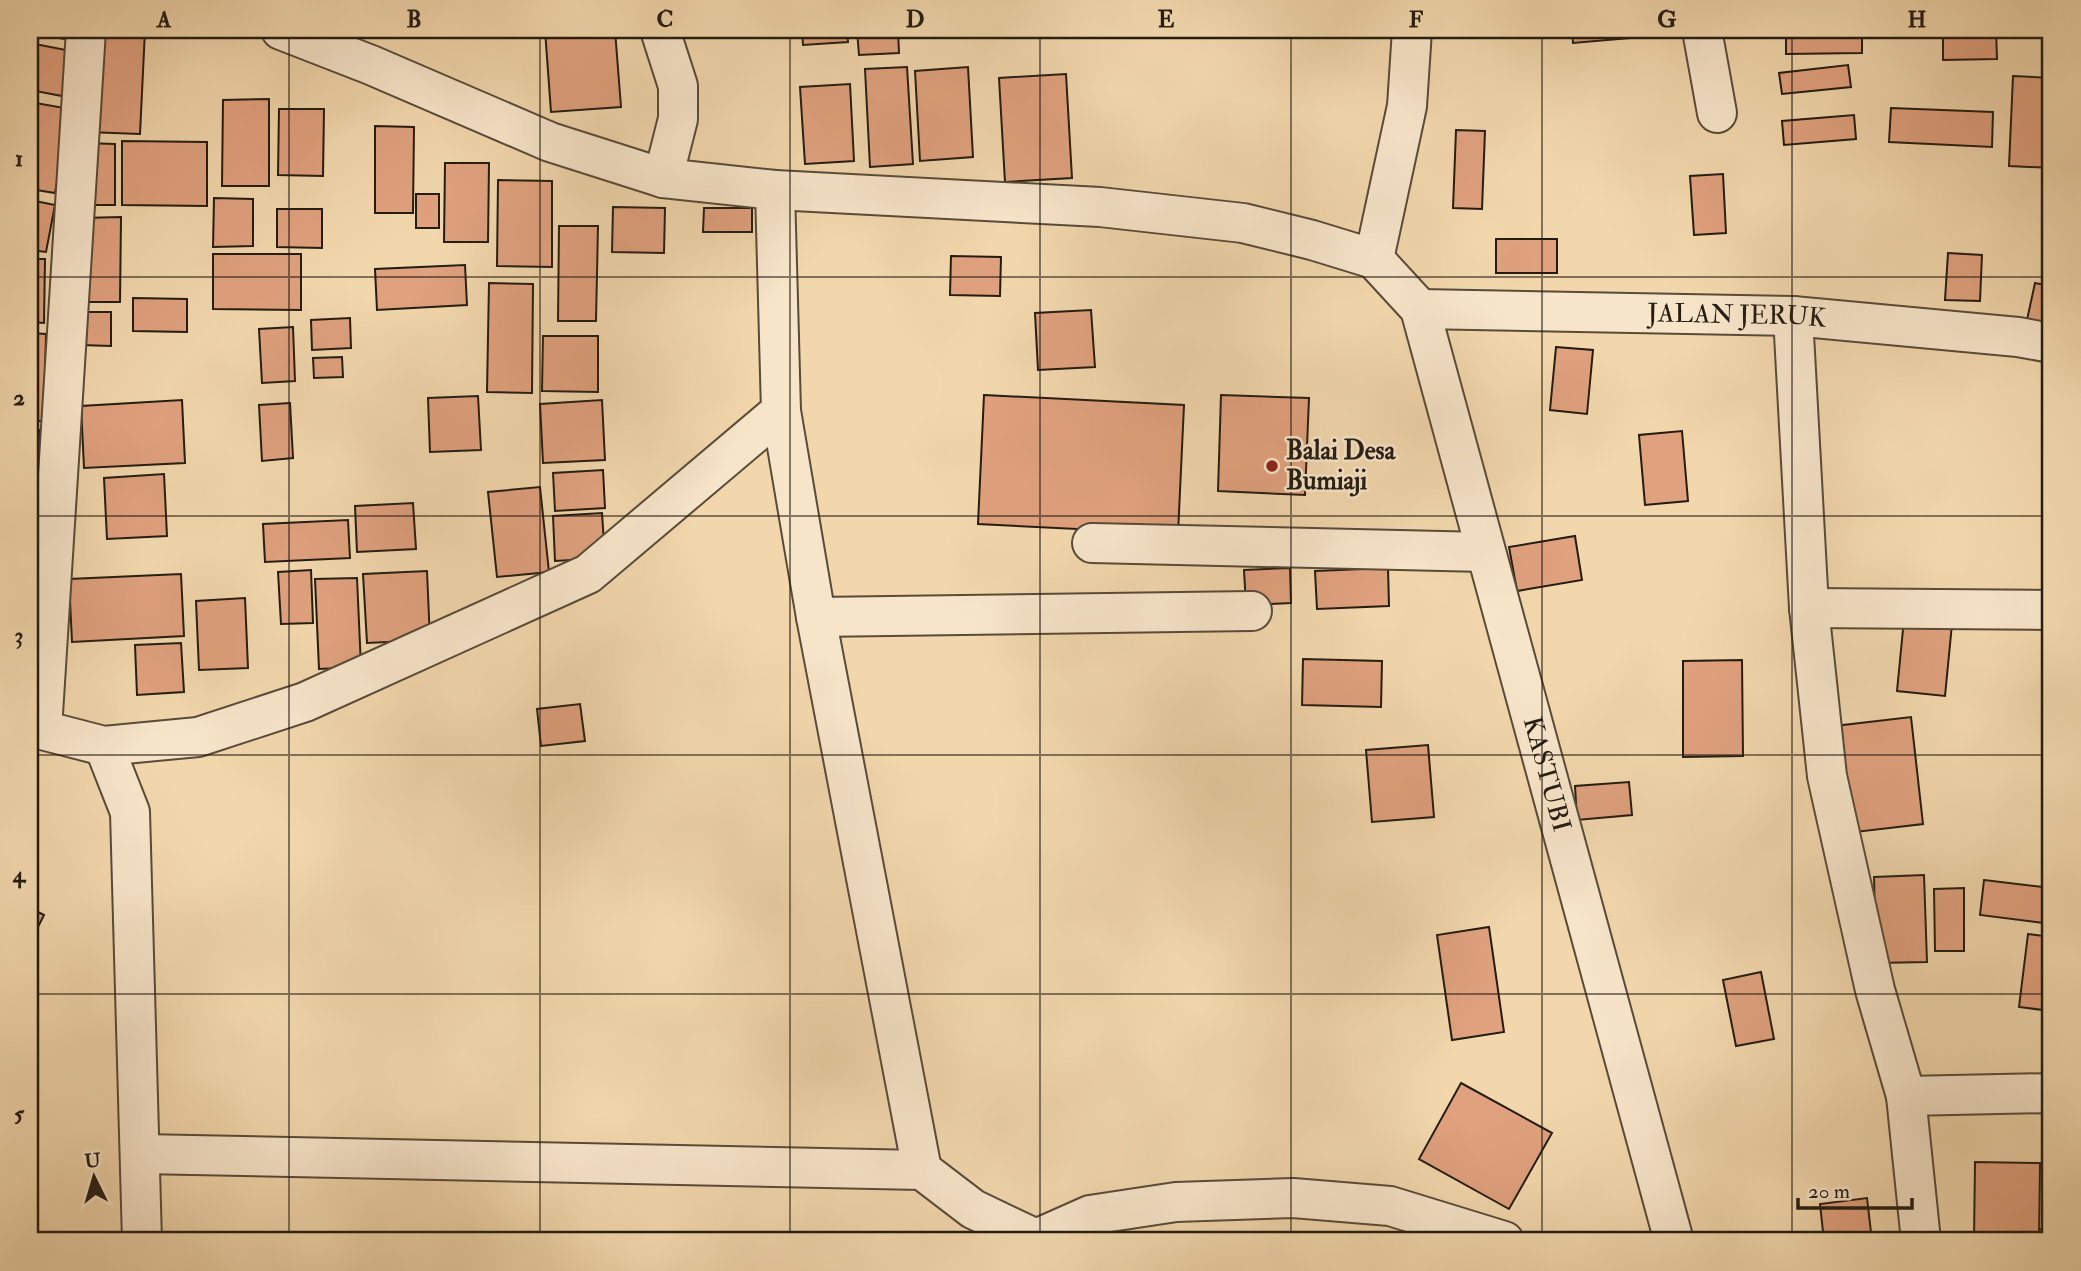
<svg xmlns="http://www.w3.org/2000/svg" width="2081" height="1271" font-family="'IM FELL Double Pica',serif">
<rect width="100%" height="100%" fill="#f2d7ad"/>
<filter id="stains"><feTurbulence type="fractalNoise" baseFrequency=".00286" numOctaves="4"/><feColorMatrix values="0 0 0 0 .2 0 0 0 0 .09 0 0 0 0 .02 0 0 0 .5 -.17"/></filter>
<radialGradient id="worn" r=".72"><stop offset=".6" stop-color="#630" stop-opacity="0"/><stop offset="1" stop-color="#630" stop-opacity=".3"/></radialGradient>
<path fill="#e0a17e" stroke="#241c12" stroke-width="2" d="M30,30H73L71,40L30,33Z
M91,30H145L140,134L87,132Z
M545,30H615L621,107L551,112Z
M802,30H847L848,42L803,45Z
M857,30H898L899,53L859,55Z
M1572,30H1653V36L1573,43Z
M1943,30H1996L1997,59L1943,60Z
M1786,33H1862V53L1786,54Z
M30,43L71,51L62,96L30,90Z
M1848,65L1851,87L1782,94L1779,73Z
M907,67L913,164L870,167L865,69Z
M968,67L973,157L920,161L915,71Z
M1066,74L1072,178L1005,182L999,78Z
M2013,76L2051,78V168L2009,166Z
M850,84L854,161L805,164L800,87Z
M269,99V186H222L223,100Z
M30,102L70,109L55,193L30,189Z
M1891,108L1993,112L1992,147L1889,142Z
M279,109H324L323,176L278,175Z
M1854,115L1856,139L1784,145L1782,121Z
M375,126L414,127L413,213H375Z
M1456,130L1485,131L1482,209L1453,208Z
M122,141L207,142V206L122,205Z
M84,143L115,144V205H84Z
M445,163H489L488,242H444Z
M1723,174L1726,233L1694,235L1690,176Z
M498,180L552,181V267L497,266Z
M416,194H439V228H416Z
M214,198L253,199V246L213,247Z
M30,200L55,205L46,252L30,250Z
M613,207L665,208L664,253L612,252Z
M704,208H752V232H703Z
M277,209H322V248L277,247Z
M121,217L120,302H81V218Z
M559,226H598L596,321H558Z
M1496,239H1557V273H1496Z
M1948,253L1982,255L1980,301L1945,300Z
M213,254H301V310L213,309Z
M951,256L1001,257L1000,296L950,295Z
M30,259H45L44,323L30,322Z
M465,265L467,305L377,310L375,269Z
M489,283L533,284L532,393L487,392Z
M2035,283L2051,286V335L2025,329Z
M133,298L187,299V332L133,331Z
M1091,310L1095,367L1038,370L1035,313Z
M81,312H111V346L81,345Z
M350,318L351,348L312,350L311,320Z
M293,327L295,381L262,383L259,329Z
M30,333L46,334L44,421H30Z
M543,336H598V392L542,391Z
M1556,347L1593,350L1587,414L1550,410Z
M342,357L343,377L314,378L313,358Z
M984,395L1184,405L1178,534L978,524Z
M1221,395L1309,398L1305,495L1218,491Z
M478,396L481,450L430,452L428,398Z
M182,400L185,463L84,468L81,406Z
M602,400L605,460L543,463L540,404Z
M290,403L293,458L262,461L259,405Z
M30,430H40L38,511H30Z
M1682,431L1688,501L1645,505L1639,435Z
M603,470L605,508L555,511L553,473Z
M164,474L167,536L107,539L104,478Z
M540,487L549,572L497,577L488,492Z
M413,503L416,549L357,552L355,506Z
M602,513L605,558L555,561L553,516Z
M30,519H33L32,598H30Z
M348,520L350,558L265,562L263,524Z
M1575,536L1582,580L1517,591L1509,547Z
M1290,568L1291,603L1246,605L1244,570Z
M1388,568L1389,606L1317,609L1315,571Z
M311,570L313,623L281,624L278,572Z
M427,571L430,640L367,643L363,574Z
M181,574L184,636L72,642L69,579Z
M357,578L361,667L319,669L315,579Z
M245,598L248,668L199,670L196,601Z
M1904,619L1952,624L1945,696L1897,691Z
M181,643L184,692L137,695L135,645Z
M1303,659L1382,661L1381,707L1302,705Z
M1742,660L1743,756L1683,757V661Z
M580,704L585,741L541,746L537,709Z
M1911,717L1923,824L1847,833L1835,726Z
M1428,745L1434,817L1372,822L1366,750Z
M1629,782L1632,815L1577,820L1575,786Z
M1924,875L1927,962L1876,963L1874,877Z
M1984,880L2051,888V924L1980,915Z
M1964,888V951H1935L1934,889Z
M30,908L44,915L30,943Z
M1489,927L1504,1032L1452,1040L1437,935Z
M2028,934L2051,937V1011L2019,1007Z
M1761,972L1774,1039L1736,1046L1723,980Z
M1461,1083L1552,1133L1509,1209L1419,1159Z
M1975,1162L2040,1163L2039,1241H1974Z
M1867,1198L1872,1241H1824L1820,1204Z
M2039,1229H2051V1241H2039Z"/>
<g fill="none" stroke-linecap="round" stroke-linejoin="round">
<g stroke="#584b39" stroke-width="42">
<g id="minor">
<path id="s1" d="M281,30L371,65L550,142L663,178L775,190L1100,207L1243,223L1312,240L1374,259L1420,309L1674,1241"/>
<path d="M660,30L678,86V119L663,178"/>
<path d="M1702,30L1717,113"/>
<path d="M1374,259L1407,106L1412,30"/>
<path id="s2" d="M1420,309L1793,316L2018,337L2051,343"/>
<path d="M1793,316L1809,608L1827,776L1875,990L1906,1096L2051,1093"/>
<path d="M781,411L816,617L922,1170L973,1209L1036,1239L1090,1215L1176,1202L1293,1198L1390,1206L1504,1241"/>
<path d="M1092,543L1485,552"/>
<path d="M1809,608L2051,610"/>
<path d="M816,617L1252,611"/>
<path d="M30,723L42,730L104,746L198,737L305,702L588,574L781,411L775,190"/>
<path d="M42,730L86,30"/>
<path d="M104,746L130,812L142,1241"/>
<path d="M1906,1096L1921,1241"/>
<path d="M141,1154L922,1170"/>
</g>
</g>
<use href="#minor" stroke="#f7e5ca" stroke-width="38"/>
</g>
<path fill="none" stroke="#241c12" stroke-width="2" stroke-opacity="0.55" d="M289,30V1241M540,30V1241M790,30V1241M1040,30V1241M1291,30V1241M1542,30V1241M1792,30V1241M30,277H2051M30,516H2051M30,755H2051M30,994H2051"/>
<circle fill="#8f2418" stroke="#f7e5ca" stroke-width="2.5" cx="1272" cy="466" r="7"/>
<g text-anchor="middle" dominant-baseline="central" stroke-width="5" stroke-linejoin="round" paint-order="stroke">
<g font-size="26" fill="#241c12" stroke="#f7e5ca">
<text stroke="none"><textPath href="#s2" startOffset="317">JALAN JERUK</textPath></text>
<text stroke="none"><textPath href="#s1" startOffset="1678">KASTUBI</textPath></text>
</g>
<g font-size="26" font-weight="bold" fill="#241c12" stroke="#f7e5ca" text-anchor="start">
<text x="1286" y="451">Balai Desa<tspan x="1286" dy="30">Bumiaji</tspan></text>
</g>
</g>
<rect width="2081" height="1271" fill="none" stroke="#f2d7ad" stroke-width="77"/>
<g transform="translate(94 1177) rotate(355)" stroke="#f7e5ca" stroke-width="5" paint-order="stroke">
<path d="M0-5L12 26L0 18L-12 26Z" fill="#241c12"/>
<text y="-10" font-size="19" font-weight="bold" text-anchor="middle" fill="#241c12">U</text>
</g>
<path d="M1798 1198v10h114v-10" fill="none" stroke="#241c12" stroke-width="3.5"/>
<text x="1808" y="1198" font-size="21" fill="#241c12" stroke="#f7e5ca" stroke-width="5" paint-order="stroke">20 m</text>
<rect x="38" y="38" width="2004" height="1194" fill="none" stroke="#241c12" stroke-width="2.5"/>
<g font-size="23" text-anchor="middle" font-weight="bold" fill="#241c12">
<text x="164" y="27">A</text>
<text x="414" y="27">B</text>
<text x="665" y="27">C</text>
<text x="915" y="27">D</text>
<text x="1166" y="27">E</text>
<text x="1416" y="27">F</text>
<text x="1667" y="27">G</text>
<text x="1917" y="27">H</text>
<text x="19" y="166">1</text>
<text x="19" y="405">2</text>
<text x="19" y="643">3</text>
<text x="19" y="882">4</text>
<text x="19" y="1121">5</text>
</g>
<rect width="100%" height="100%" filter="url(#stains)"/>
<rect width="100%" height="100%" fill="url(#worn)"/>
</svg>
